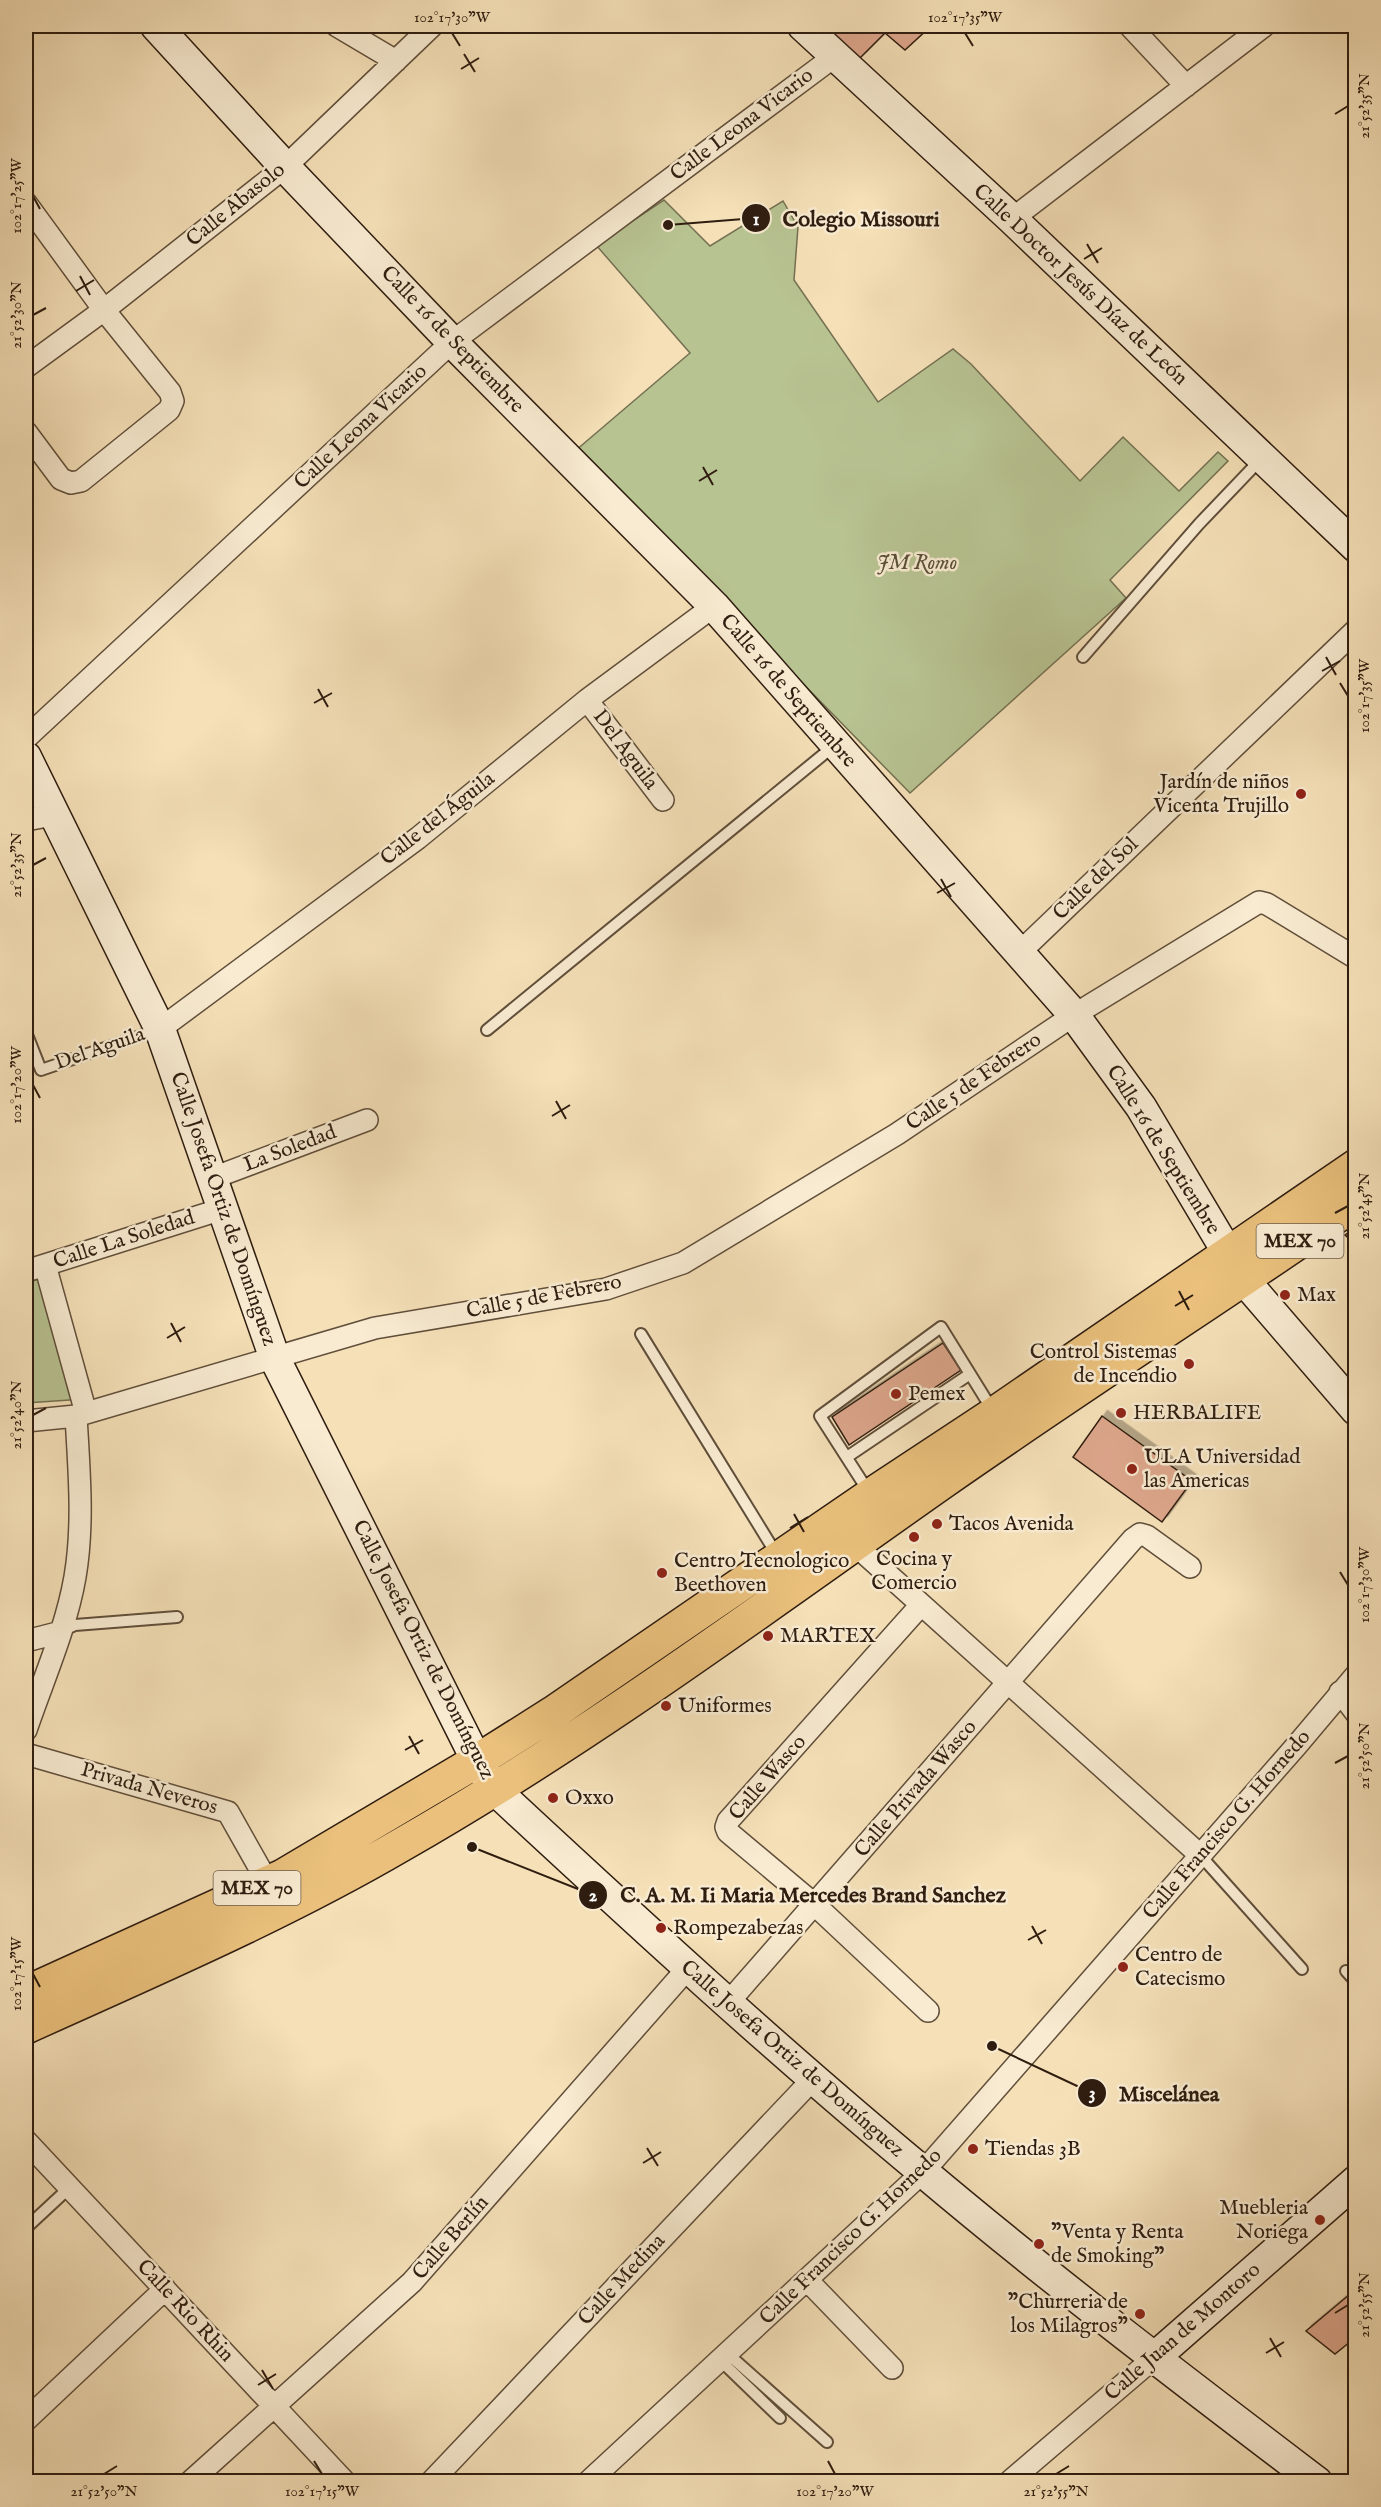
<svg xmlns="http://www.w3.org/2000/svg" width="1381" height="2507" font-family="'IM FELL English',serif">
<defs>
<filter id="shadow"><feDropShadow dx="5.5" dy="-5.5" stdDeviation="0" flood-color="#0004"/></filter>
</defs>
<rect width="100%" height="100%" fill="#f5e0b8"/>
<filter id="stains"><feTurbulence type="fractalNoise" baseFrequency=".00333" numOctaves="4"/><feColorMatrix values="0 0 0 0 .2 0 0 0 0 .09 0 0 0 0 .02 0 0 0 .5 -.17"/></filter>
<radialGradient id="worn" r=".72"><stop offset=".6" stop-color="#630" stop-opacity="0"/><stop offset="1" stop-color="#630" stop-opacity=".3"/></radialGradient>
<path fill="#b8c392" stroke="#747051" stroke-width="1.5" d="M664,200L710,246L783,201L798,227L794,280L878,402L953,349L971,364L1080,481L1123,437L1179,491L1218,452L1228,461L1110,580L1126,598L910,793L575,451L690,353L596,245Z
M48,1276L84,1399L26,1403V1283Z"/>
<path fill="#dea78d" stroke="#2f1d10" stroke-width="1.5" filter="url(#shadow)" d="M825,26H931L905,50L885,33L860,58Z
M1356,1227V1245L1345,1235Z
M943,1343L961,1370L849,1445L832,1417Z
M1102,1416L1192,1481L1162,1522L1073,1457Z
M1356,2289V2337L1335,2354L1306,2331Z"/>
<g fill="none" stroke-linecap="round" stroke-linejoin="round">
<g stroke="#604e3a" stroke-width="14">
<path id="lane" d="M1083,657L1199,524L1262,458
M487,1030L835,745
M26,1032L41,1070L160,1029
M641,1334L777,1555
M847,1457L970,1374
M870,1494L820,1416L941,1327L993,1411
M62,1631L75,1625L177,1617
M1200,1855L1302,1969
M1346,1971L1356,1982
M26,2228L69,2188
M728,2354L827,2442
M721,2361L780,2418"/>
</g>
<g stroke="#604e3a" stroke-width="24">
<path id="street" d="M337,26L396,61
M1130,26L1186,86
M26,203L104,310L170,392L173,401L169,410L81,481L71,483L61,479L26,432
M1012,219L1264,26
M26,367L104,310L285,167L432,26
M587,700L663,800
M26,738L452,342L835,56
M26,820L53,815
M1018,954L1356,630
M160,1029L418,838L587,700L714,606
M213,1178L367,1120
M45,1265L86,1413
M26,1271L222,1209
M26,1421L76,1416L375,1328L606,1289L683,1263L897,1134L1074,1015L1259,902L1267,904L1356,958
M854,1544L1200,1855
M920,1606L728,1821L726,1827L728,1832L815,1905L928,2011
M26,1641L61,1632
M1340,1692L1356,1713
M26,1730C43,1680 66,1629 75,1577C84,1524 79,1470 76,1416
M26,1754L228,1812L268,1883
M727,2004L1133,1539L1140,1534L1147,1536L1190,1567
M26,2141L345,2482
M807,2280L892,2368
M26,2420L165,2289
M190,2482L412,2282L687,1969
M431,2482L814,2078
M588,2482L923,2172L1297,1745L1356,1675
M1009,2482L1154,2358"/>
</g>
<g stroke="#2f1d10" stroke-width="33">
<path id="secondary" d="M156,26L285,167L452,342L714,606L1074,1015L1141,1107L1244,1280L1356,1410
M803,26L1012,219L1356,547
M26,757L160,1029L275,1359L477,1761L495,1790C635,1920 775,2049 922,2171C1050,2279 1183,2380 1317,2482
M1154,2358L1356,2181"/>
</g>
<g stroke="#2f1d10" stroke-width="36">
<path id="primary" d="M26,1993L283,1876L477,1761L553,1713L871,1495L994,1414L1356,1166
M26,2027C152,1970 281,1915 401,1845C590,1737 766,1606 944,1481C1080,1386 1219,1297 1356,1203"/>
</g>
<use href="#lane" stroke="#f8ebd1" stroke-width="10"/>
<use href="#street" stroke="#f8ebd1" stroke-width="21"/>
<use href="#secondary" stroke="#f8ebd1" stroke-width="30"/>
<use href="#primary" stroke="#eac07c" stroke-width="33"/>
</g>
<path fill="none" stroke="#2f1d10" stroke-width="2" d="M452,33L460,46M965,33L973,46M464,54L475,72M461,69L479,58M1335,114L1348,106M33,196L40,209M1087,244L1098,263M1084,259L1102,248M80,276L90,295M76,291L94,280M33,315L46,308M703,467L713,485M699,481L717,470M1326,657L1336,675M1322,671L1340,661M1340,683L1348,696M318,689L328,707M314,703L332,693M33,865L46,858M941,879L951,897M937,893L955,883M33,1085L40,1098M556,1101L566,1119M552,1116L570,1105M1335,1213L1348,1206M1179,1291L1189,1310M1175,1306L1193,1295M171,1323L181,1342M167,1338L185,1327M33,1415L46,1408M794,1514L804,1532M790,1528L808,1517M1340,1572L1348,1585M409,1736L419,1754M405,1750L423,1740M1335,1763L1348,1756M1032,1926L1042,1944M1028,1940L1046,1930M33,1974L40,1987M647,2148L658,2166M643,2163L661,2152M1335,2313L1348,2305M1270,2338L1281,2357M1266,2353L1284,2342M262,2370L273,2389M258,2385L276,2374M314,2461L322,2474M828,2461L835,2474M104,2474L117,2466M1056,2474L1069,2466"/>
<g fill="#8f2418" stroke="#f8ebd1" stroke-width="2">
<circle cx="1301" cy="794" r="6"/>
<circle cx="1285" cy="1295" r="6"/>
<circle cx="1189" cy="1364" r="6"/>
<circle cx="896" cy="1394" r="6"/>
<circle cx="1121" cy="1413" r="6"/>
<circle cx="1132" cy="1469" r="6"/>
<circle cx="937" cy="1524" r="6"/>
<circle cx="914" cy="1537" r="6"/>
<circle cx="662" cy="1573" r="6"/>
<circle cx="768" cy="1636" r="6"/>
<circle cx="666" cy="1706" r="6"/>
<circle cx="553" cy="1798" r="6"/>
<circle cx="661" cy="1928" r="6"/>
<circle cx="1123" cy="1967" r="6"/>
<circle cx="973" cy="2149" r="6"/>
<circle cx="1320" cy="2220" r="6"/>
<circle cx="1039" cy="2244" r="6"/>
<circle cx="1140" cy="2314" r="6"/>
</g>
<g text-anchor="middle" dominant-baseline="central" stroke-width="5" stroke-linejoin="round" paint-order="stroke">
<g fill="#f8ebd1" stroke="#6b5b4a" stroke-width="1.5">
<rect x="1256.5" y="1224" width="87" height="34" rx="4.5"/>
<rect x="213.5" y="1871" width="87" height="34" rx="4.5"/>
</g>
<g font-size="20" font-weight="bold" fill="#2f1d10">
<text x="1300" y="1241">MEX 70</text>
<text x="257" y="1888">MEX 70</text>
</g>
<g font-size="21" fill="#2f1d10" stroke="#f8ebd1">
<text transform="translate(742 125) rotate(-37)">Calle Leona Vicario</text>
<text transform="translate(236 205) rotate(-39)">Calle Abasolo</text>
<text transform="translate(1080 285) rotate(43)">Calle Doctor Jesús Díaz de León</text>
<text transform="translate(452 340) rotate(46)">Calle 16 de Septiembre</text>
<text transform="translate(361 427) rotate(-43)">Calle Leona Vicario</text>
<text transform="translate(788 691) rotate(49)">Calle 16 de Septiembre</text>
<text transform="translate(625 750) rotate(53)">Del Aguila</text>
<text transform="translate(438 819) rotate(-38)">Calle del Águila</text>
<text transform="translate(1096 879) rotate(-44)">Calle del Sol</text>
<text transform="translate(100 1049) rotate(-19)">Del Aguila</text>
<text transform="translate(974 1082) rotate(-34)">Calle 5 de Febrero</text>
<text transform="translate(290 1149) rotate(-21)">La Soledad</text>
<text transform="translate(1163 1150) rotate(58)">Calle 16 de Septiembre</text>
<text transform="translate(223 1209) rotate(71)">Calle Josefa Ortiz de Domínguez</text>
<text transform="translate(124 1240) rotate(-18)">Calle La Soledad</text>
<text transform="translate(544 1297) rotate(-11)">Calle 5 de Febrero</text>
<text transform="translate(423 1650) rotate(63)">Calle Josefa Ortiz de Domínguez</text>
<text transform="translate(768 1778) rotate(-49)">Calle Wasco</text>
<text transform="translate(149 1789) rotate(16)">Privada Neveros</text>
<text transform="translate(916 1789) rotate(-49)">Calle Privada Wasco</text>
<text transform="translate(1227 1825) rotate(-49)">Calle Francisco G. Hornedo</text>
<text transform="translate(792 2059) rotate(41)">Calle Josefa Ortiz de Domínguez</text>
<text transform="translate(851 2237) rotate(-44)">Calle Francisco G. Hornedo</text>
<text transform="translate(451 2238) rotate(-49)">Calle Berlín</text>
<text transform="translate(622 2280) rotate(-47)">Calle Medina</text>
<text transform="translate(185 2311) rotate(47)">Calle Rio Rhin</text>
<text transform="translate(1183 2332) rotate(-41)">Calle Juan de Montoro</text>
</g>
<g font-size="21" font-style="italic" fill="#584f37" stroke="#f8ebd1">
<text x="917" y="563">JM Romo</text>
</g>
<g font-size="21" fill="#2f1d10" stroke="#f8ebd1" text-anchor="start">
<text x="1289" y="782" text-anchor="end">Jardín de niños<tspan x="1289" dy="24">Vicenta Trujillo</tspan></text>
<text x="1297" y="1295">Max</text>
<text x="1177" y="1352" text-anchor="end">Control Sistemas<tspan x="1177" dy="24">de Incendio</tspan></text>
<text x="908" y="1394">Pemex</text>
<text x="1133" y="1413">HERBALIFE</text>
<text x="1144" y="1457">ULA Universidad<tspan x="1144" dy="24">las Americas</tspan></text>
<text x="949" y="1524">Tacos Avenida</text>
<text x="914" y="1559" text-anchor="middle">Cocina y<tspan x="914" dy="24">Comercio</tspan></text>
<text x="674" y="1561">Centro Tecnologico<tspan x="674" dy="24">Beethoven</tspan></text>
<text x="780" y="1636">MARTEX</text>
<text x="678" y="1706">Uniformes</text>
<text x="565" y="1798">Oxxo</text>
<text x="673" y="1928">Rompezabezas</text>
<text x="1135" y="1955">Centro de<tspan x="1135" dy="24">Catecismo</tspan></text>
<text x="985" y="2149">Tiendas 3B</text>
<text x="1308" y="2208" text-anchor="end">Muebleria<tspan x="1308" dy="24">Noriega</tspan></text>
<text x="1051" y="2232">"Venta y Renta<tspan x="1051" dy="24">de Smoking"</tspan></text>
<text x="1128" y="2302" text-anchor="end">"Churreria de<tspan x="1128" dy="24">los Milagros"</tspan></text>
</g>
</g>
<path fill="none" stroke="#2f1d10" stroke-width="2" d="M668 225L756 218M472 1847L593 1895M992 2046L1092 2093"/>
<g fill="#2f1d10" stroke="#f8ebd1" stroke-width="2">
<circle cx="668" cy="225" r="6"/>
<circle cx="472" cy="1847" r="6"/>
<circle cx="992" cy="2046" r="6"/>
<circle cx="756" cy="218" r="15"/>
<circle cx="593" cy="1895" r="15"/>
<circle cx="1092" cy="2093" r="15"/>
</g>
<g font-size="18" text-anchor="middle" font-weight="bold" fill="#fff">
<text x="756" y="225">1</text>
<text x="593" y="1901">2</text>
<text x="1092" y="2099">3</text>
</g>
<g font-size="22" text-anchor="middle" font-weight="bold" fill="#2f1d10" stroke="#f8ebd1" stroke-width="5" stroke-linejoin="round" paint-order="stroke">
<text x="861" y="226">Colegio Missouri</text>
<text x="813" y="1902">C. A. M. Ii Maria Mercedes Brand Sanchez</text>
<text x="1169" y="2101">Miscelánea</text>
</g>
<rect width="1381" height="2507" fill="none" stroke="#f5e0b8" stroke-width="66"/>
<rect x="33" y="33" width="1315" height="2441" fill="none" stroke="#2f1d10" stroke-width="2"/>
<g font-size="15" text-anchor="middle" fill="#2f1d10">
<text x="452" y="22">102°17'30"W</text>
<text x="965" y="22">102°17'35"W</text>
<text transform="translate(1364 106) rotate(-90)" y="5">21°52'35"N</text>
<text transform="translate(16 196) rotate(-90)" y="5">102°17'25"W</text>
<text transform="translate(16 315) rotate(-90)" y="5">21°52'30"N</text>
<text transform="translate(1364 696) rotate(-90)" y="5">102°17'35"W</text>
<text transform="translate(16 865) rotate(-90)" y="5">21°52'35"N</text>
<text transform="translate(16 1085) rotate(-90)" y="5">102°17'20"W</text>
<text transform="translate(1364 1206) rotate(-90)" y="5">21°52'45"N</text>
<text transform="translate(16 1415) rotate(-90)" y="5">21°52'40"N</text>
<text transform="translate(1364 1585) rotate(-90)" y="5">102°17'30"W</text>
<text transform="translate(1364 1756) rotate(-90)" y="5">21°52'50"N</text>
<text transform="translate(16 1974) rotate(-90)" y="5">102°17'15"W</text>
<text transform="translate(1364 2305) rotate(-90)" y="5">21°52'55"N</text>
<text x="104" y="2496">21°52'50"N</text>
<text x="322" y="2496">102°17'15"W</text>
<text x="835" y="2496">102°17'20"W</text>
<text x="1056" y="2496">21°52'55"N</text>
</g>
<rect width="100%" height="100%" filter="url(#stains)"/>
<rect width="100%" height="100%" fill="url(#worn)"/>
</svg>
